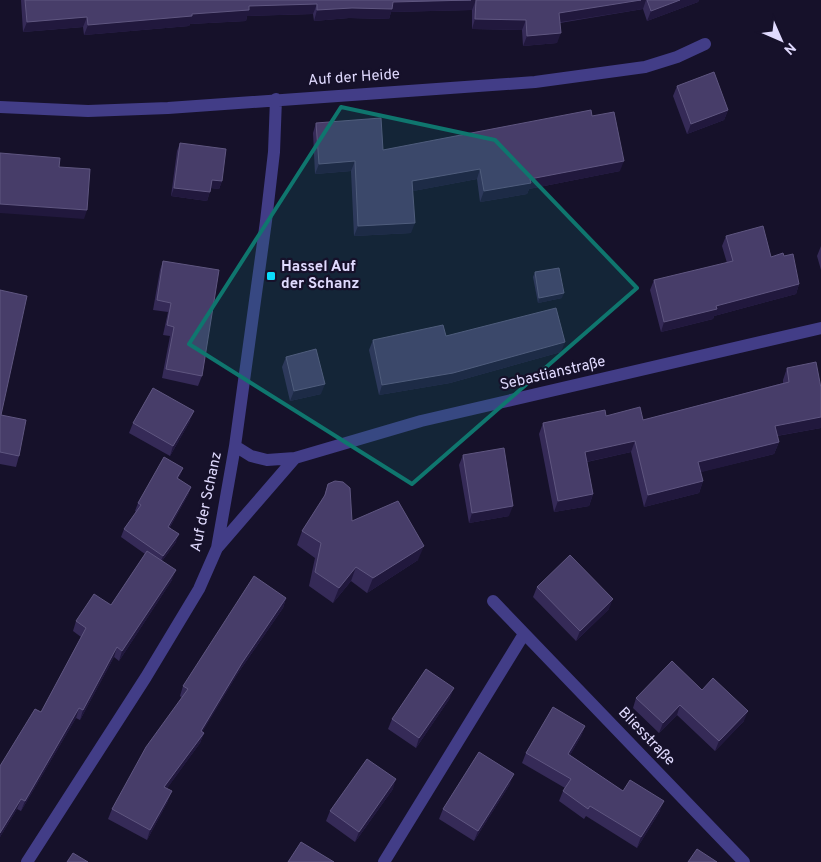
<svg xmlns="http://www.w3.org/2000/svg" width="821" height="862" font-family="Overpass,sans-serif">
<rect width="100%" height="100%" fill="#16112a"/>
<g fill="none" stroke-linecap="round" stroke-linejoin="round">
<path stroke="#423d87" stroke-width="12" d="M0,107L88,111L168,108L535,82L645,67L677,57L705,44
M235,446L251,456L267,460L295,458L421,421L821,328
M218,547L295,458
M493,601L744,862
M27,862L146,677L199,589L217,548L235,446L266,221L274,152L276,99
M384,862L524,634"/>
</g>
<path fill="#352a57" d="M21,0H699L698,2L647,21L643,9L560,23L557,43L523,46L522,30L472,29V10L391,12L389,19L349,18L314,21L313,14L247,16L246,21L190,24L189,26L84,35L83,27L23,32Z
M677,86L728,110L724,120L687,134L673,96Z
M592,116L620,171L529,189L527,194L480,202L477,179L413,191L411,233L354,236L351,171L315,174L313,133L316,123L383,150Z
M180,143L222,181L219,189L211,188L207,201L171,196L177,151Z
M726,236L771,257L784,256L799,284L796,294L714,316L713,319L661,332L650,290L654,280L727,263L722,246Z
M821,246V270L817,256Z
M163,261L202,376L198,386L162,378L170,336L163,335L168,312L153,310L160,270Z
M535,272L562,298L538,303L533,277Z
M0,290L1,415L19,456L16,467L0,464Z
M446,336L561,352L450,383L379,395L369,350L373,340Z
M286,357L321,394L290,401L282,367Z
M787,368L821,388V428L777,436L779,442L774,454L700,472L703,481L699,493L644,507L631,452L587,462L593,494L589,506L554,512L539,434L543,423L606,416L643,420L783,383V380Z
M190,421L170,456L129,433L133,423Z
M463,455L509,516L469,523L459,465Z
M183,468L178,479L191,487L188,495L170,527L176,542L162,561L172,580L119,661L114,657L80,720L76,718L21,811L17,809L0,837V766L41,712L81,637L73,631L76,621L111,605L145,554L121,537L124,529L136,512L135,511L138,503Z
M328,484L352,521L418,560L367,593L351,581L333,603L309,586L315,558L297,545L302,531L323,499Z
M537,587L609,609L576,641L533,597Z
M286,598L283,608L238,673L202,732L204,733L200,743L167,788L168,801L147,840L108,819L112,809L182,698L180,696L183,686Z
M702,690L744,721L715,751L677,715L659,733L633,708L636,698Z
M450,698L416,748L388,729L392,719Z
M585,726L581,736L570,755L623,791L660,811L637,848L586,816L584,819L559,801L563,791L565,788L522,763L526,753Z
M510,784L474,841L439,819L443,809Z
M393,789L355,842L326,821L330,811Z"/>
<path fill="#21183d" d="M476,0L472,10L391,12L389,19L349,18L314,21L317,10L393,2Z
M641,0H646L643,9L555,23L559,13Z
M680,0H699L698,2L647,21L651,11Z
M317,4L313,14L247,16L246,21L190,24L189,26L84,35L88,25L192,14L249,6Z
M87,17L83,27L23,32L27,22Z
M475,19L526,20L522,30L472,29Z
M561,33L557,43L523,46L527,36Z
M728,110L724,120L687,134L691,124Z
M355,161L351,171L315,174L319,164Z
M624,161L620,171L529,189L527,194L480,202L484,191L530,179Z
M480,169L477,179L408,192L412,181Z
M212,180L222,181L219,189L209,188Z
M174,188L210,192L207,201L171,196Z
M0,204L87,210L84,219L0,213Z
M415,223L411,233L354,236L358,226Z
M799,284L796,294L714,316L713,319L661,332L664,322L716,306Z
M564,293L562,298L538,303L539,298Z
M565,342L561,352L450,383L379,395L382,385Z
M325,384L321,394L290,401L294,391Z
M194,411L190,421L170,456L173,446Z
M821,417V428L770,437L775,426Z
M635,441L631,452L581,463L585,452Z
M779,442L774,454L694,474L698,462Z
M183,468L180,476L174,486L177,478Z
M703,481L699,493L644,507L648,495Z
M191,487L188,495L165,535L168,527Z
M593,494L589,506L554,512L558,501Z
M513,506L509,516L469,523L472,513Z
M179,534L176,542L160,564L163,556Z
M424,546L418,560L367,593L373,578Z
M356,567L351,581L333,603L339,588Z
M176,570L172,580L119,661L122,651Z
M286,598L283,608L238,673L197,741L201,731L242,663Z
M613,599L609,609L576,641L580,631Z
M117,647L114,657L80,720L83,710Z
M454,688L450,698L416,748L419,738Z
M680,705L677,715L659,733L663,723Z
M79,708L76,718L21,811L25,801Z
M748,711L744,721L715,751L719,741Z
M585,726L581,736L565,764L568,754Z
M204,733L200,743L161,797L164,787Z
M514,774L510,784L474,841L478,831Z
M396,779L393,789L355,842L359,832Z
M172,791L168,801L147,840L150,830Z
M21,799L17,809L0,837V833Z
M664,801L660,811L637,848L641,837Z"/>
<path fill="#473d69" stroke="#5f5680" d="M25,0H471L393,2L392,9L352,8L317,10V4L249,6V10L192,14V16L88,25L87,17L27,22Z
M476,0H641L559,13L561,33L527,36L526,20L475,19Z
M647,0H680L651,11Z
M714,72L728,110L691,124L677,86Z
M591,110L592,116L614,112L624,161L530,179L531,183L484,191L480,169L412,181L415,223L358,226L355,161L319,164L316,123L381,118L383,150Z
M180,143L226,149L222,181L212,180L210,192L174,188Z
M0,153L60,158L59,167L90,169L87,210L0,204Z
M763,226L771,257L783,253L784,256L793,254L799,284L716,306L717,309L664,322L654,280L733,261L726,236Z
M163,261L219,270L202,376L166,369L174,327L167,325L171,303L157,300Z
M559,268L564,293L539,298L535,272Z
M0,290L27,296L1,415L26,420L19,456L0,452Z
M556,308L565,342L453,373L382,385L373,340L443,325L446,336Z
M316,349L325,384L294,391L286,357Z
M816,362L821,388V417L775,426L779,442L698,462L703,481L648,495L635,441L585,452L593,494L558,501L543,423L605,410L606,416L640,407L643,420L789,382L787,368Z
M153,388L194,411L173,446L133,423Z
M504,448L513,506L472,513L463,455Z
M164,457L183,468L177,478L191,487L168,527L179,534L163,556L124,529L141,505L138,503Z
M335,481L343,482L350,488L352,521L398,501L424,546L373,578L356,567L339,588L315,572L321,543L302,531L325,495L328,484Z
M147,551L176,570L122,651L117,647L83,710L79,708L25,801L21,799L0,833V766L35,709L41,712L86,628L76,621L94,594L111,605Z
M570,555L613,599L580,631L537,587Z
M254,576L286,598L242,663L201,731L204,733L164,787L172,791L150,830L112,809L146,747L188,689L183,686Z
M672,661L702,690L713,678L748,711L719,741L680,705L663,723L636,698Z
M426,669L454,688L419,738L392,719Z
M553,707L585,726L568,754L623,791L630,780L664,801L641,837L590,806L588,809L563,791L571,779L526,753Z
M479,752L514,774L478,831L443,809Z
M367,759L396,779L359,832L330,811Z
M301,842L334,862H288Z
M697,849L717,862H688Z
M73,853L88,862H67Z"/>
<path fill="#0f766e" fill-opacity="0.2" stroke="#0f766e" stroke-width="4" stroke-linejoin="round" d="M341,107L495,140L637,288L412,484L189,344Z"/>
<rect fill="#0bdbfa" stroke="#16112a" stroke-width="2" x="266" y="271" width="10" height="10" rx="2.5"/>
<g text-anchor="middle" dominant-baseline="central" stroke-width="4.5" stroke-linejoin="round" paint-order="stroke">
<g font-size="15" fill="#e0dafe" stroke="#16112a">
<text transform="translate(354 78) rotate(-4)">Auf der Heide</text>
<text transform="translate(553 374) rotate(-13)">Sebastianstraße</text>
<text transform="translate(207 502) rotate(-78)">Auf der Schanz</text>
<text transform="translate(646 737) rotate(46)">Bliesstraße</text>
</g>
<g font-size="15" font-weight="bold" fill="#e0dafe" stroke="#16112a" text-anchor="start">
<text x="281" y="267">Hassel Auf<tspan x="281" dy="17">der Schanz</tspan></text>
</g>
</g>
<g transform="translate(781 40) rotate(135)" stroke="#16112a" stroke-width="4" paint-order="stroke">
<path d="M0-4L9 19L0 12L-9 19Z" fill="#e0dafe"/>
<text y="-8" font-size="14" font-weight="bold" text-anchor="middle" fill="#e0dafe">N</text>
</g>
</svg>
